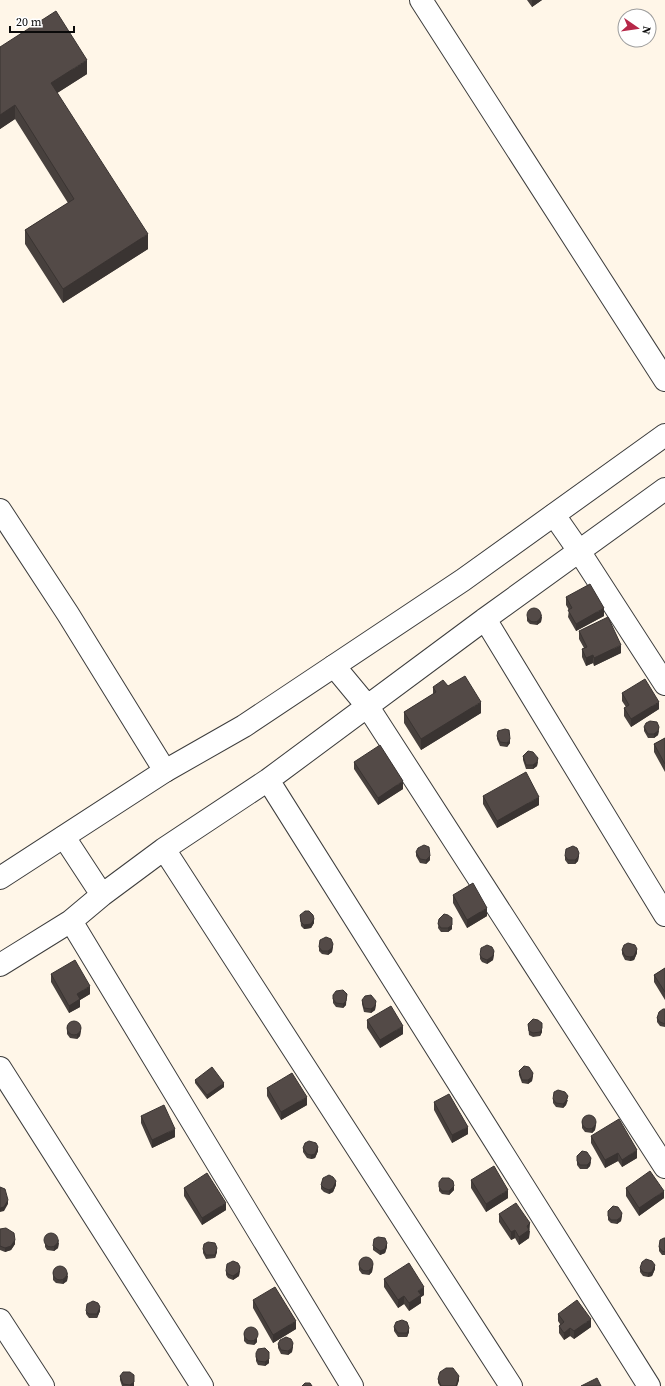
<svg xmlns="http://www.w3.org/2000/svg" width="665" height="1386" font-family="'Source Serif 4',serif">
<rect width="100%" height="100%" fill="#fff6e8"/>
<g fill="none" stroke-linecap="round" stroke-linejoin="round">
<g stroke="#3d3d3d" stroke-width="24">
<path id="minor" d="M421,0L665,380
M0,510L68,614L165,771
M554,515L579,551L665,684
M485,619L665,915
M334,666L368,707L665,1167
M268,780L649,1386
M64,837L102,895
M164,849L511,1386
M71,921L352,1386
M0,965L71,921L102,895L164,849L268,780L485,619L665,489
M0,1068L202,1386
M0,1320L43,1386"/>
</g>
<g stroke="#3d3d3d" stroke-width="24">
<path id="tertiary" d="M0,878L165,771L244,726L463,580L665,435"/>
</g>
<use href="#minor" stroke="#fff" stroke-width="22"/>
<use href="#tertiary" stroke="#fff" stroke-width="22"/>
</g>
<path fill="#47403d" d="M527,0H542L532,7Z
M0,47L87,74L57,93L148,249L63,303L25,244V230L68,203L15,119L0,129Z
M566,597L604,616L576,631L568,617L569,610L566,605Z
M527,617H542L541,622L537,625L530,624L527,621Z
M579,631L621,653L594,666L593,663L586,666L582,657V649L584,648L579,639Z
M448,686L481,713L421,750L404,723V712L433,694V687Z
M622,693L659,709L631,727L624,716V708L626,707L622,701Z
M644,727L659,731L658,735L654,738H648L644,731Z
M497,736L510,743L507,747L500,746L497,739Z
M665,738V772L654,752V744Z
M523,756L538,762L537,766L533,769H526L523,760Z
M354,762L403,789L378,805L354,769Z
M483,796L539,805L497,828L483,804Z
M416,852L430,860L426,864L420,863L416,856Z
M565,856H579L578,861L575,864H568L565,860Z
M453,895L487,916L467,928L453,903Z
M300,915L314,923L311,928L304,929L301,926Z
M452,918V929L448,932H441L438,928L439,919Z
M319,947H333L332,952L328,955L322,954L319,951Z
M622,950L637,953L634,960L630,961L625,960L622,954Z
M480,955H494L493,960L487,964L482,962L480,959Z
M665,968V1000L654,982V975Z
M51,974L90,994L80,1000V1007L69,1013L51,982Z
M347,994L346,1005L343,1008L336,1007L333,1003V995Z
M362,1000L376,1005L375,1010L371,1013L364,1012L362,1004Z
M665,1009V1027L660,1026L657,1022V1018Z
M367,1020L403,1034L380,1048L367,1028Z
M528,1024L542,1032L540,1036L533,1037L529,1035Z
M67,1025L81,1031L80,1036L77,1039L70,1038L67,1034Z
M519,1071L533,1076L532,1081L528,1084L522,1083L519,1075Z
M195,1080L224,1087L207,1099L195,1083Z
M267,1088L307,1105L281,1120L267,1096Z
M553,1099L568,1100L566,1105L563,1108L556,1107L553,1103Z
M434,1102L468,1134L452,1143L434,1110Z
M141,1116L175,1137L152,1148L141,1123Z
M582,1120L596,1125L595,1130L592,1133L585,1132L582,1128Z
M591,1136L637,1158L622,1167L618,1161L605,1168L591,1143Z
M303,1148L318,1151L315,1158L311,1159L307,1158L303,1152Z
M577,1156L591,1162L590,1166L587,1169H580L577,1165Z
M471,1180L508,1198L486,1212L471,1188Z
M439,1182L454,1190L449,1195L442,1194L439,1191Z
M321,1185H336L333,1192L329,1194L324,1192L321,1189Z
M184,1188L226,1210L202,1225L184,1196Z
M626,1188L664,1198L639,1216L626,1196Z
M608,1211L622,1216L621,1221L617,1224L611,1223L608,1220Z
M499,1214L530,1231L529,1238L519,1245L515,1238L511,1240L499,1222Z
M0,1229L15,1244L11,1250L5,1252L0,1250Z
M45,1238L59,1243L58,1248L54,1251L47,1250L45,1247Z
M665,1238V1255H662L659,1251V1247Z
M373,1246L387,1247L385,1253L380,1255L373,1250Z
M203,1249L217,1252L215,1258L206,1259L203,1253Z
M359,1262L373,1267L372,1272L369,1275L362,1274L359,1270Z
M640,1268L655,1269L652,1276L648,1277L643,1276L640,1272Z
M53,1271L68,1276L67,1281L63,1284L56,1283L53,1280Z
M226,1271H240L239,1276L233,1280L228,1278L226,1275Z
M384,1279L424,1295L421,1297V1303L409,1311L404,1304L398,1308L384,1287Z
M253,1300L296,1329L273,1343L253,1308Z
M86,1311H100L97,1318H89L86,1314Z
M558,1314L591,1327L574,1339L570,1336L564,1340L559,1333V1326L560,1324L558,1321Z
M394,1327L409,1332L407,1337H398L394,1331Z
M257,1331V1342L254,1345L247,1344L244,1341V1332Z
M278,1344L293,1347L292,1352L288,1355L281,1354L278,1348Z
M269,1352V1363L265,1366L258,1365L256,1361V1353Z
M134,1375V1386H122L120,1380V1376Z
M438,1379L459,1380L457,1386H440L438,1383Z"/>
<path fill="#3a3432" d="M532,0H542L532,7Z
M87,60V74L51,97V83Z
M15,105V119L0,129V115Z
M148,234V249L63,303V289Z
M604,608V616L576,631V624Z
M542,614L541,622L537,625V621Z
M621,645V653L594,666V658Z
M593,655V663L586,666V658Z
M481,702V713L421,750V739Z
M659,702V709L631,727V719Z
M659,727L658,735L654,738V734Z
M510,739V743L507,747V743Z
M538,758L537,766L533,769V765Z
M403,781V789L378,805V798Z
M539,797V805L497,828V821Z
M579,853L578,861L575,864V860Z
M430,856V860L426,864V860Z
M487,908V916L467,928V920Z
M314,919V923L311,928L304,929V925Z
M452,925V929L448,932V928Z
M333,944L332,952L328,955V951Z
M637,949V953L634,960L630,961V957Z
M494,951L493,960L487,964V960Z
M90,986V994L80,1000V1007L69,1013V1006L77,994Z
M346,1001V1005L343,1008V1004Z
M376,1001L375,1010L371,1013V1009Z
M403,1026V1034L380,1048V1040Z
M81,1027L80,1036L77,1039V1035Z
M542,1028V1032L540,1036V1032Z
M533,1073L532,1081L528,1084V1080Z
M224,1083V1087L207,1099V1095Z
M568,1096L566,1105L563,1108V1104Z
M307,1097V1105L281,1120V1112Z
M596,1121L595,1130L592,1133V1129Z
M468,1127V1134L452,1143V1135Z
M175,1129V1137L152,1148V1140Z
M318,1147V1151L315,1158L311,1159V1155Z
M637,1150V1158L622,1167V1160Z
M618,1153V1161L605,1168V1160Z
M591,1158L590,1166L587,1169V1165Z
M336,1181V1185L333,1192L329,1194V1190Z
M454,1186V1190L449,1195V1191Z
M508,1190V1198L486,1212V1204Z
M664,1191V1198L639,1216V1208Z
M8,1200V1204L4,1211L0,1212V1208Z
M226,1203V1210L202,1225V1218Z
M622,1213L621,1221L617,1224V1220Z
M530,1223L529,1238L519,1245V1237L527,1226Z
M515,1230V1238L511,1240V1232Z
M59,1239L58,1248L54,1251V1247Z
M15,1240V1244L11,1250L5,1252V1248Z
M387,1243V1247L385,1253L380,1255V1251Z
M217,1248V1252L215,1258V1255Z
M373,1263L372,1272L369,1275V1271Z
M655,1265V1269L652,1276L648,1277V1273Z
M240,1267L239,1276L233,1280V1276Z
M68,1272L67,1281L63,1284V1280Z
M424,1287V1295L421,1297V1303L409,1311V1303L418,1291Z
M404,1296V1304L398,1308V1300Z
M100,1307V1311L97,1318V1314Z
M591,1319V1327L574,1339V1331Z
M296,1321V1329L273,1343V1335Z
M409,1328V1332L407,1337V1333Z
M570,1328V1336L564,1340V1333Z
M257,1338V1342L254,1345V1341Z
M293,1343L292,1352L288,1355V1351Z
M269,1359V1363L265,1366V1362Z
M459,1376V1380L457,1386H455Z
M134,1382V1386H130V1385Z"/>
<path fill="#534a47" stroke="#3a3432" d="M56,11L87,60L51,83L148,234L63,289L25,230L74,199L15,105L0,115V47Z
M590,584L604,608L576,624L568,610L572,608L566,597Z
M527 615a7 7 0 1 1 14 0a7 7 0 1 1-14 0Z
M608,617L621,645L594,658L593,655L586,658L582,649L587,647L579,631Z
M465,676L481,702L421,739L404,712L436,692L433,687L443,680L448,686Z
M645,679L659,702L631,719L624,708L629,705L622,693Z
M650,721L657,722L659,727L658,731L654,734H648L644,727L646,723Z
M505,729L509,730L510,739L507,743L500,742L497,736L498,731Z
M665,738V764L654,744Z
M380,745L403,781L378,798L354,762Z
M528,751L533,752L538,758L537,762L533,765H526L523,756Z
M526,772L539,797L497,821L483,796Z
M424,845L429,847L430,856L426,860L420,859L416,852L418,848Z
M573,846L577,848L579,853L578,857L575,860H568L565,856L566,849Z
M473,883L487,908L467,920L453,895Z
M305,911H309L313,915L314,919L311,924L304,925L301,922L300,915Z
M444,914L448,915L452,918V925L448,928H441L438,924L439,919Z
M326,937L331,939L333,944L332,948L328,951H322L319,947L320,940Z
M628,943L635,945L637,949L634,956L630,957L625,956L622,950L624,945Z
M487,945L492,947L494,951L493,956L487,960L482,958L480,955L481,948Z
M75,960L90,986L77,994L80,999L69,1006L51,974Z
M665,968V992L654,975Z
M343,990L347,994L346,1001L343,1004L336,1003L333,999V995L336,991Z
M371,995L376,1001L375,1006L371,1009L364,1008L362,1000L365,996Z
M391,1006L403,1026L380,1040L367,1020Z
M663,1009H665V1024L660,1022L657,1018L659,1012Z
M533,1019L538,1020L542,1023V1028L540,1032L533,1033L529,1031L528,1024Z
M67 1028a7 7 0 1 1 14 0a7 7 0 1 1-14 0Z
M524,1066L529,1067L533,1073L532,1077L528,1080H522L519,1071Z
M212,1067L224,1083L207,1095L195,1080Z
M292,1073L307,1097L281,1112L267,1088Z
M558,1090L565,1092L568,1096L566,1101L563,1104L556,1103L553,1099L554,1092Z
M449,1094L468,1127L452,1135L434,1102Z
M164,1105L175,1129L152,1140L141,1116Z
M582 1122a7 7 0 1 1 14 0a7 7 0 1 1-14 0Z
M619,1119L637,1150L622,1160L618,1153L605,1160L591,1136Z
M309,1141L316,1143L318,1147L315,1154L311,1155L307,1154L303,1148L305,1143Z
M582,1151L587,1152L591,1158L590,1162L587,1165H580L577,1161V1156Z
M494,1166L508,1190L486,1204L471,1180Z
M650,1171L664,1191L639,1208L626,1188Z
M207,1173L226,1203L202,1218L184,1188Z
M329,1175L333,1177L336,1181L333,1188L329,1190L324,1188L321,1185L323,1178Z
M442,1178H449L453,1181L454,1186L449,1191H442L439,1187V1182Z
M0,1187L5,1189L8,1200L4,1207L0,1208Z
M516,1203L530,1223L527,1226L529,1230L519,1237L515,1230L511,1232L499,1214Z
M613,1206L618,1207L622,1213L621,1217L617,1220H611L608,1216V1211Z
M6,1228L14,1233L15,1240L11,1246L5,1248L0,1246V1229Z
M44 1240a7 7 0 1 1 14 0a7 7 0 1 1-14 0Z
M378,1237L385,1238L387,1243L385,1249L380,1251L373,1246L374,1239Z
M664,1238H665V1252L662,1251L659,1247L660,1240Z
M208,1242L215,1243L217,1248L215,1255H206L203,1249L204,1244Z
M359 1264a7 7 0 1 1 14 0a7 7 0 1 1-14 0Z
M646,1259L652,1261L655,1265L652,1272L648,1273L643,1272L640,1268L642,1262Z
M233,1261L238,1263L240,1267L239,1272L233,1276L228,1274L226,1271L227,1264Z
M409,1263L424,1287L418,1291L421,1295L409,1303L404,1296L398,1300L384,1279Z
M53 1273a7 7 0 1 1 14 0a7 7 0 1 1-14 0Z
M275,1287L296,1321L273,1335L253,1300Z
M577,1300L591,1319L574,1331L570,1328L564,1333L559,1326L564,1322L558,1314Z
M93,1301L98,1303L100,1307L97,1314H89L86,1311L87,1304Z
M402,1320L407,1322L409,1328L407,1333H398L394,1327L396,1322Z
M244 1334a7 7 0 1 1 14 0a7 7 0 1 1-14 0Z
M286,1337L291,1339L293,1343L292,1348L288,1351L281,1350L278,1344L280,1340Z
M265,1348L269,1352V1359L265,1362L258,1361L256,1357V1353L258,1349Z
M446,1368H453L459,1376L456,1386H441L438,1379L440,1372Z
M123,1372H130L134,1375V1382L130,1385L123,1384L120,1376Z
M597,1378L601,1386H581Z
M305,1383H310L312,1386H302Z"/>
<g transform="translate(637 28) rotate(103)"><circle r="19" fill="#ffffff" stroke="#9d9d9d"/>
<path d="M0-3L7 15L0 10L-7 15Z" fill="#b62748"/>
<text y="-6" font-size="11" font-weight="bold" text-anchor="middle" fill="#0a0a0a">N</text>
</g>
<path d="M10 26v6h64v-6" fill="none" stroke="#0a0a0a" stroke-width="2"/>
<text x="16" y="26" font-size="12" fill="#0a0a0a" stroke="#ffffff" stroke-width="3" paint-order="stroke">20 m</text>
</svg>
